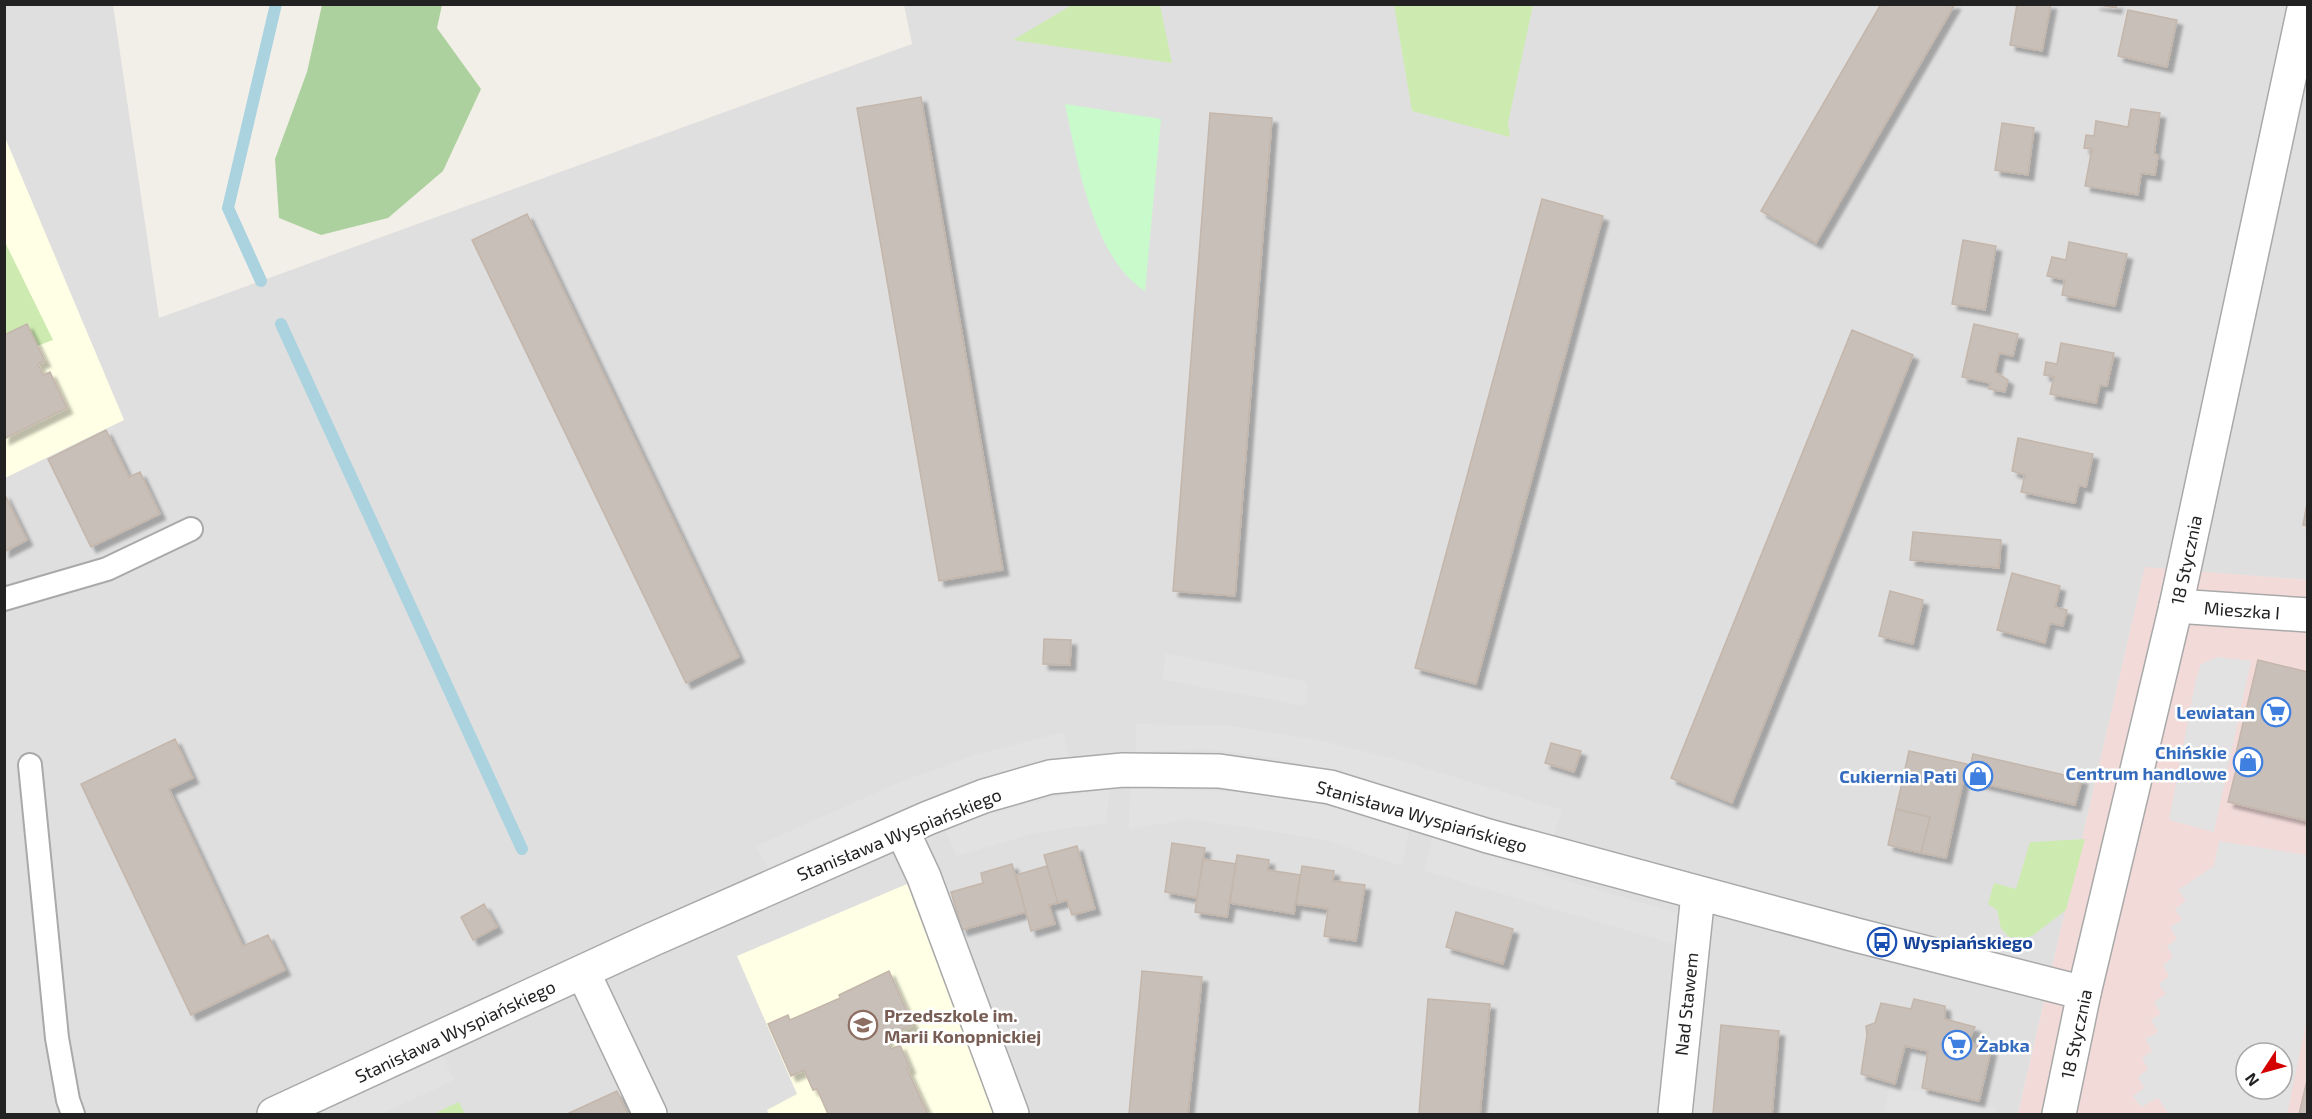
<svg xmlns="http://www.w3.org/2000/svg" width="2312" height="1119" font-family="'Exo 2',sans-serif">
<defs>
<filter id="shadow"><feDropShadow dx="5.5" dy="5.5" stdDeviation="1.5" flood-color="#0004"/></filter>
</defs>
<rect width="100%" height="100%" fill="#f2efe9"/>
<path fill="#e0dfdf" d="M5,5H113L159,318L912,44L904,5H2307V580L2145,568L2018,1114H5Z"/>
<path fill="#f2dad9" fill-rule="evenodd" d="M2145,567L2307,580V1114H2018ZM2246,1053H2282V1089H2246Z"/>
<path fill="#ffffe5" d="M4,135L124,420L5,478H4Z
M907,884L994,1114H769L767,1110L797,1094L737,956Z"/>
<path fill="#cdebb0" d="M1072,5H1160L1172,63L1013,40Z
M1394,5H1533L1508,123L1510,137L1412,111Z
M4,240L53,340L37,346L5,335Z
M2085,839L2066,910L2032,936L2024,938L2009,937L2001,928L1997,910L1988,904L1994,883L2016,889L2030,842Z
M459,1102L465,1114H433Z"/>
<path fill="#add19e" d="M322,5H442L437,28L481,89L443,171L388,218L321,235L279,218L275,159L307,72Z"/>
<path fill="#c8facc" d="M1065,104L1161,119L1145,291C1093,259 1077,160 1065,104Z"/>
<path fill="#e2e2e2" fill-rule="evenodd" d="M1165,653L1307,682L1306,706L1163,680Z
M2218,657L2251,661L2214,832L2169,820L2196,679L2201,664Z
M1136,724L1232,726L1319,740L1395,759L1562,810L1553,838L1401,790L1282,759L1208,749L1136,752Z
M1063,732L1069,756L993,775L866,824L768,868L756,846L900,782L975,755Z
M1150,788L1250,793L1305,801L1410,826L1402,866L1326,840L1191,819L1129,829L1130,789Z
M1110,789L1106,823L1035,833L956,856L946,831L980,816L1053,798Z
M1433,837L1557,878L1681,914L1674,944L1424,871Z
M2219,841L2307,855V1019L2287,1114H2169L2158,1098L2141,1107L2133,1096L2144,1088L2138,1077L2148,1069L2142,1058L2152,1051L2145,1039L2158,1032L2151,1020L2161,1014L2154,1002L2166,994L2159,984L2169,976L2163,965L2173,957L2167,946L2177,939L2170,927L2182,920L2175,909L2186,901L2178,890L2214,866ZM2246,1053H2282V1089H2246Z
M442,1056L454,1080L381,1114H314Z
M1890,1085L1997,1108L1995,1114H1884Z"/>
<g fill="none" stroke-linecap="round" stroke-linejoin="round">
<path stroke="#aad3df" stroke-width="12" d="M261,281L228,208L276,4
M281,324L522,849"/>
</g>
<path fill="#c7bfb8" stroke="#c4b6ab" stroke-width="1.5" filter="url(#shadow)" d="M1881,4H1955L1816,243L1761,211Z
M2017,4H2051L2042,51L2010,45Z
M2094,4H2117L2116,8Z
M2128,10L2177,20L2167,67L2118,56Z
M921,97L1003,570L939,581L857,108Z
M2131,109L2160,113L2154,154L2158,155L2155,175L2141,173L2138,195L2085,186L2092,149L2084,148L2086,135L2094,136L2096,121L2128,127Z
M1210,113L1272,118L1235,596L1173,591Z
M2002,123L2034,128L2028,175L1995,170Z
M1542,199L1603,216L1476,684L1415,668Z
M527,214L739,657L686,683L472,240Z
M1963,240L1996,246L1985,310L1952,304Z
M2069,242L2127,254L2115,306L2062,295L2065,280L2047,276L2052,257L2066,260Z
M27,324L45,361L38,364L43,375L50,372L67,408L4,439V335Z
M1974,324L2018,334L2013,356L1999,353L1995,372L2008,380L2005,392L1989,389L1990,383L1962,377Z
M1852,330L1913,355L1732,803L1671,778Z
M2061,343L2114,353L2107,386L2100,385L2096,403L2050,394L2054,377L2044,375L2046,362L2057,364Z
M106,430L129,477L140,472L160,514L91,547L48,459Z
M2018,438L2093,454L2086,487L2079,485L2075,503L2021,492L2025,475L2012,471Z
M4,493L27,540L4,552Z
M2308,498V526L2303,525Z
M1913,532L2001,540L1999,568L1910,560Z
M2012,573L2060,586L2055,607L2067,610L2063,626L2050,623L2045,643L1997,630Z
M1890,591L1923,600L1913,644L1879,636Z
M1044,639L1071,640L1070,665L1043,664Z
M2258,660L2308,672V821L2228,802L2240,754L2236,753Z
M175,739L193,778L169,789L243,946L268,935L285,970L191,1015L81,784Z
M1551,743L1581,751L1574,772L1545,763Z
M1909,751L1967,764L1946,858L1921,853L1930,817L1896,809Z
M1973,754L2082,779L2075,805L1967,780Z
M1896,809L1930,817L1921,853L1888,845Z
M1172,843L1205,848L1197,898L1165,892Z
M1077,846L1095,909L1072,915L1067,900L1058,903L1044,855Z
M1237,855L1269,860L1268,870L1300,875L1294,914L1230,903Z
M1203,859L1236,864L1227,917L1195,912Z
M1012,864L1026,912L962,930L951,892L983,883L981,873Z
M1047,866L1058,903L1049,905L1055,924L1031,931L1016,875Z
M1302,866L1334,871L1333,881L1365,885L1356,941L1324,936L1328,909L1296,904Z
M484,904L497,927L473,940L461,917Z
M1456,912L1513,929L1503,964L1446,947Z
M889,971L913,1025L886,1037L891,1049L900,1045L910,1068L907,1069L928,1114H828L817,1089L813,1090L804,1070L791,1076L768,1024L788,1015L790,1020L840,998L839,995Z
M1142,971L1202,977L1188,1114H1129Z
M1428,999L1490,1004L1480,1114H1419Z
M1914,999L1945,1006V1019L1975,1027L1969,1040L1976,1046L1991,1050L1979,1101L1922,1088L1928,1051L1905,1046L1895,1084L1861,1074L1867,1035L1866,1026L1875,1023L1881,1003L1911,1009Z
M1721,1025L1779,1031L1772,1114H1713Z
M2308,1076V1114H2299Z
M617,1091L628,1114H567Z"/>
<g fill="none" stroke-linecap="round" stroke-linejoin="round">
<g stroke="#a9a9a9" stroke-width="26">
<path id="service" d="M4,599L107,569L191,529
M30,765L57,1038L68,1100L73,1114"/>
</g>
<g stroke="#a9a9a9" stroke-width="36">
<path id="minor" d="M2176,606L2308,615
M902,830L924,877L1012,1114
M583,972L650,1114
M274,1114L651,940L928,818L984,796L1050,777L1123,770L1219,771L1330,787L1488,836L1856,935L2084,993
M1675,1114L1698,894"/>
</g>
<g stroke="#a9a9a9" stroke-width="36">
<path id="tertiary" d="M2059,1114L2084,993L2176,606L2305,4"/>
</g>
<use href="#service" stroke="#fff" stroke-width="22"/>
<use href="#minor" stroke="#fff" stroke-width="33"/>
<use href="#tertiary" stroke="#fff" stroke-width="33"/>
</g>
<defs>
<g id="supermarket-ring" transform="scale(1.5)"><circle r="9.5" fill="#fff" stroke="#3f7fe0" stroke-width="1.5"/><path d="M-6-5.5h2.5l.6 2H6L4.5 2H-2.5L-4.4-4H-6ZM-1.5 3.2a1.3 1.3 0 1 0 .1 0ZM3 3.2a1.3 1.3 0 1 0 .1 0Z" fill="#3f7fe0"/></g>
<g id="shop-ring" transform="scale(1.5)"><circle r="9.5" fill="#fff" stroke="#3f7fe0" stroke-width="1.5"/><path d="M-5-2.5h2.3a2.7 3.5 0 0 1 5.4 0H5L5.5 6h-11ZM-1.5-2.5h3a1.5 2.3 0 0 0-3 0Z" fill="#3f7fe0"/></g>
<g id="bus-ring" transform="scale(1.5)"><circle r="9.5" fill="#fff" stroke="#1a4fb4" stroke-width="1.5"/><path d="M-5-6H5V4H4V6H2V4H-2V6H-4V4H-5ZM-3.5-4V0h7V-4ZM-3.5 1.2v1.5H-2V1.2ZM2 1.2v1.5H3.5V1.2Z" fill="#1a4fb4"/></g>
<g id="school-ring" transform="scale(1.5)"><circle r="9.5" fill="#fff" stroke="#8d6e63" stroke-width="1.5"/><path d="M0-5L7-2L0 1L-7-2ZM-4 1L0 2.5L4 1V4Q0 6-4 4Z" fill="#8d6e63"/></g>
</defs>
<g fill-rule="evenodd">
<use href="#supermarket-ring" x="2276" y="712"/>
<use href="#shop-ring" x="2248" y="762"/>
<use href="#shop-ring" x="1978" y="776"/>
<use href="#bus-ring" x="1882" y="942"/>
<use href="#school-ring" x="863" y="1025"/>
<use href="#supermarket-ring" x="1957" y="1045"/>
</g>
<g text-anchor="middle" dominant-baseline="central" stroke-width="5" stroke-linejoin="round" paint-order="stroke">
<g font-size="18" fill="#222" stroke="#fff">
<text transform="translate(2186 560) rotate(-78)">18 Stycznia</text>
<text transform="translate(2242 610) rotate(4)">Mieszka I</text>
<text transform="translate(1422 816) rotate(16)">Stanisława Wyspiańskiego</text>
<text transform="translate(899 834) rotate(-22)">Stanisława Wyspiańskiego</text>
<text transform="translate(1686 1004) rotate(-84)">Nad Stawem</text>
<text transform="translate(455 1031) rotate(-25)">Stanisława Wyspiańskiego</text>
<text transform="translate(2076 1034) rotate(-78)">18 Stycznia</text>
</g>
<g font-size="18" font-weight="bold" fill="#366cbe" stroke="#fff" text-anchor="end">
<text x="2255" y="712">Lewiatan</text>
<text x="2227" y="752">Chińskie<tspan x="2227" dy="21">Centrum handlowe</tspan></text>
<text x="1957" y="776">Cukiernia Pati</text>
<text x="1978" y="1045" text-anchor="start">Żabka</text>
</g>
<g font-size="18" font-weight="bold" fill="#164399" stroke="#fff" text-anchor="start">
<text x="1903" y="942">Wyspiańskiego</text>
</g>
<g font-size="18" font-weight="bold" fill="#785e54" stroke="#fff" text-anchor="start">
<text x="884" y="1015">Przedszkole im.<tspan x="884" dy="21">Marii Konopnickiej</tspan></text>
</g>
</g>
<rect width="2312" height="1119" fill="none" stroke="#222222" stroke-width="12"/>
<g transform="translate(2264 1071) rotate(234)"><circle r="28" fill="#ffffff" stroke="#a7a7a7" stroke-width="1.5"/>
<path d="M0-4.5L10 22L0 15L-10 22Z" fill="#d40000"/>
<text y="-9" font-size="16" font-weight="bold" text-anchor="middle" fill="#222222">N</text>
</g>
</svg>
